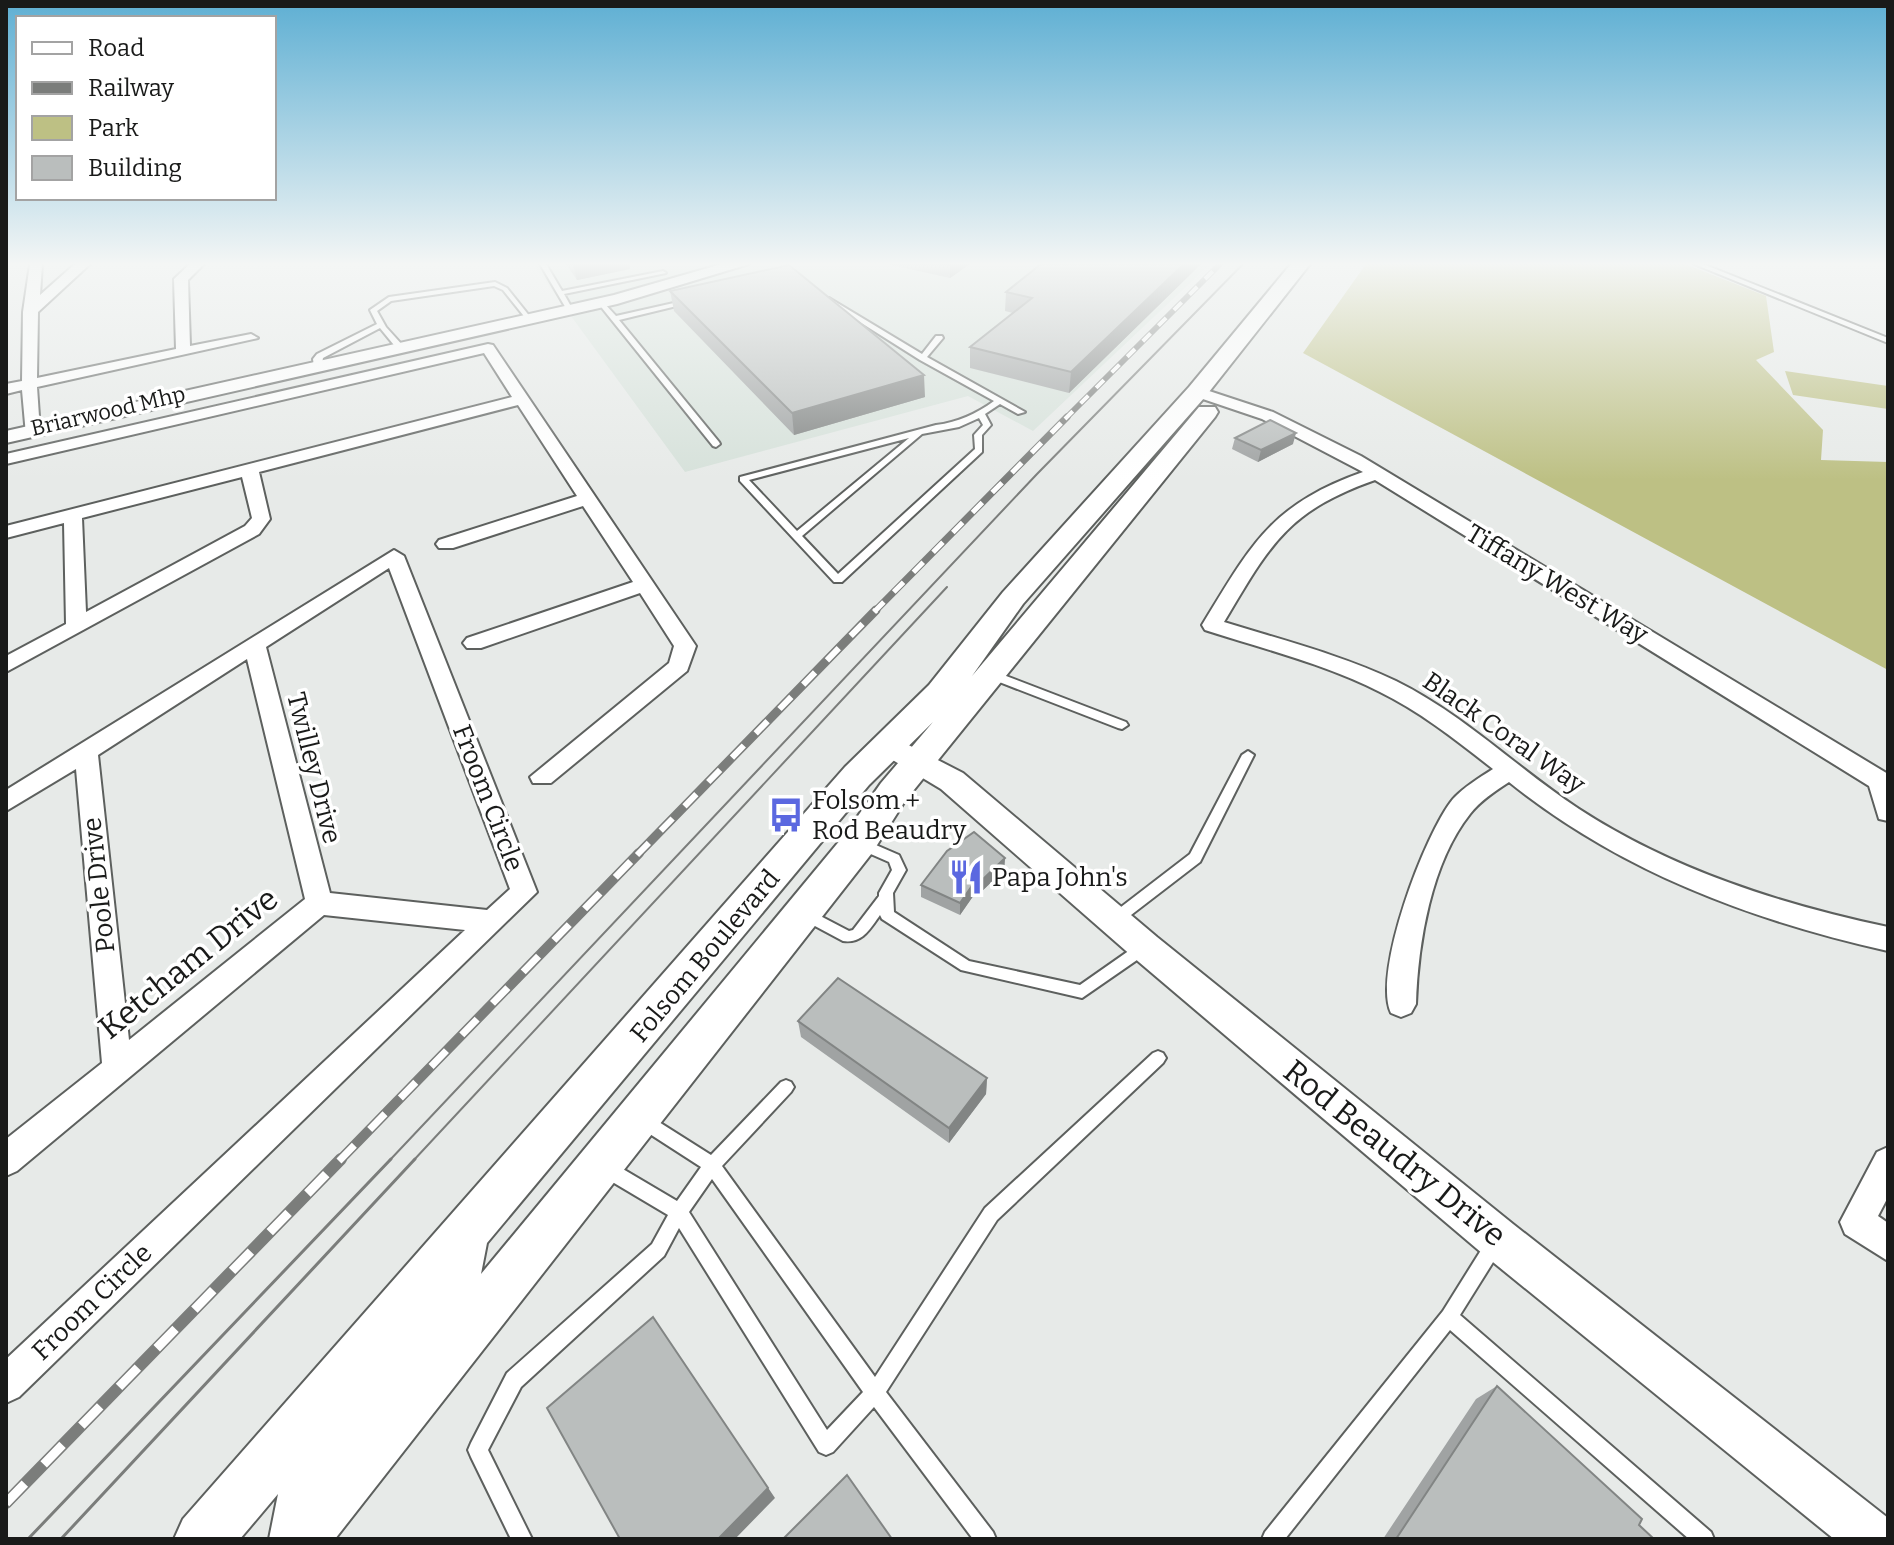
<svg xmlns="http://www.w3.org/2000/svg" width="1894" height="1545" font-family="Bitter,serif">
<rect width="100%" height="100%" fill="#e7eae8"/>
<path fill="#d6e1da" d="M533,264H1210L1033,431L968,396L685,472Z"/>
<path fill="#bdc084" d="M1366,264H1685L1766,296L1774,352L1756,360L1823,430L1821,460L1888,462V670L1303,353Z
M1785,371L1888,386V409L1793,395Z"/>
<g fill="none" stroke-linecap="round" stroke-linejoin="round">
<g stroke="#5d605e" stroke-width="4">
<path id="service" d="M540,264H546L562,291L663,271L666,273L564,294L573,310L570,312L567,310Z
M1694,264H1703L1888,338V343Z
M495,282L507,288L531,318V320H527L503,290L494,286L391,301L377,311L386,327L405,348L404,350H398L380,328L323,358L321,369L314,367L313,359L317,354L377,324L370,310L389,297Z
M825,298H829L922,354L936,336H942L943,338L927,357L1025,412L1018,414L1000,404L985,414L991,425L982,435V452L842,582H834L740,481V477L936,425C959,422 976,414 994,401L920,360L825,300ZM979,418L983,425L974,435L975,449L838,574L802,536L922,434L959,427ZM909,438L797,531L749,480Z
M687,300L690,302L689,303L619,320L719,442L720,444L716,447L713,446L598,303L603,302L616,316Z
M993,671L1126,722L1128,725L1122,729L1118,728L989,678L988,675Z
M1248,751L1254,755L1200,862L1118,925L1113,927L1108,925L1106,921L1108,917L1190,854L1242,755Z
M862,839L899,855L906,870L893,893L894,912L969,961L1080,985L1140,943L1145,941L1150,943L1152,947L1150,951L1082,998L961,970L882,919L880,915C870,929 862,944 843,941L800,918L798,914L800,910L805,908L849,931L853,930L879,896V893L892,870L889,862L857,848L856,844L857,840Z
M1158,1051L1163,1053L1166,1058L1163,1063L997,1220L886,1392L993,1532L996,1539H973L874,1407L833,1452L826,1455L819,1452L679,1228L664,1256L521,1387L488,1450L532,1539H511L471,1457L468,1450L471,1443L507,1373L652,1244L668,1215L599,1174L597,1168L599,1162L605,1160L611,1162L677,1201L701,1167L639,1127L637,1122L639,1117L645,1114L651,1117L711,1155L781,1082L786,1080L791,1082L794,1087L791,1092L722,1166L875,1377L985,1208L1153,1053ZM712,1179L863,1392L827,1430L689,1212Z
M1494,1236L1500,1239L1503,1245L1500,1251L1460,1315L1711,1532L1714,1539H1689L1450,1330L1285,1539H1262L1265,1532L1443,1311L1488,1239Z"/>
</g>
<g stroke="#5d605e" stroke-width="4">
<path id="minor" d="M30,264H42L40,295L75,264H90L38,312L37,378L176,349L174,279L190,264H204L188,280L190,346L251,334L258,338L37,387L40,431L38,435H26L22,390L6,394V384L22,381L23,312Z
M488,344L493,345L696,646L687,671L551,783H533L530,777L669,663L674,646L640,593L481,648H467L463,643L467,638L633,582L583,506L453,548H439L436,544L439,540L577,496L518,405L259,472L270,519L259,534L6,672V656L66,624L64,523L6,538V526L512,397L484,353L6,464V454ZM242,477L252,518L245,526L86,612L82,518Z
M1197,387L1273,412L1361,456L1888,774V821L1879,819L1869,786L1375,480C1287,511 1270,545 1224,622C1282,640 1341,655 1396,681C1463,714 1517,768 1579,809C1673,870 1780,904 1888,927V951C1750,920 1620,871 1509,782C1495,791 1480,801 1470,814C1431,863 1418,943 1416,1004L1411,1013L1401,1017L1391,1013C1372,973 1425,833 1453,799C1464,787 1479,778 1493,769C1457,741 1421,712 1380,692C1325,664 1264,649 1205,630L1202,625C1251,545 1270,505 1363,472L1262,419L1191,395L1189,392Z
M394,550L404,556L537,892L19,1397L6,1403V1359L465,930L324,915L17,1171L6,1176V1139L102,1063L76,769L6,811V790ZM389,568L510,889L487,910L330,893L266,647ZM247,659L305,899L129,1040L98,755Z
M1888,1147V1197L1878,1216L1888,1223V1261L1845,1234L1840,1222L1877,1152Z"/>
</g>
<g stroke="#5d605e" stroke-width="4">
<path id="tertiary" d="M722,264H749L617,304L6,443V431L614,295Z
M891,736L963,773L1157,937L1513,1224L1888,1518V1539H1834L1483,1254L1133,957L941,789L881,753L876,746L881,739Z"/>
</g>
<g stroke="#5d605e" stroke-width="4">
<path id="secondary" d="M1291,264H1310L1205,397L1023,604L972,676L1199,407H1215L1218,412L1215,417L905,801L872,853L335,1539H269L278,1494L240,1539H174L183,1519L845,767L929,685L1003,592L1189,387ZM933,722L881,783L846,833L481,1274L487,1243L869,785Z"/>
</g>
<use href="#service" fill="#fff" fill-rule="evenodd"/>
<use href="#minor" fill="#fff" fill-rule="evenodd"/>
<use href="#tertiary" fill="#fff" fill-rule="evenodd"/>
<use href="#secondary" fill="#fff" fill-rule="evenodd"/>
<path stroke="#7b7d7b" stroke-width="2" d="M389,1161L1037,474L1243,264
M413,1161L947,587"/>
<path stroke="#7b7d7b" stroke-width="3" d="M28,1539L391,1159
M61,1539L415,1159"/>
<g stroke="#7b7d7b" stroke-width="6">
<path id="rail-far4" d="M1065,419L1220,264"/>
</g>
<g stroke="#7b7d7b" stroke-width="7">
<path id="rail-far3" d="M874,612L1067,417"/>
</g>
<g stroke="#7b7d7b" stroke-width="9">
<path id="rail-far2" d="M637,855L876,610"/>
</g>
<g stroke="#7b7d7b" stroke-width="10">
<path id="rail-far1" d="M339,1161L639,853"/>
</g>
<g stroke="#7b7d7b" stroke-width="12">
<path id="rail" d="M6,1503L341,1159"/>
</g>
<use href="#rail-far4" stroke="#fff" stroke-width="4" stroke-dasharray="11" stroke-linecap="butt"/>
<use href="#rail-far3" stroke="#fff" stroke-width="5" stroke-dasharray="14" stroke-linecap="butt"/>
<use href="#rail-far2" stroke="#fff" stroke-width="6" stroke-dasharray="17" stroke-linecap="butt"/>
<use href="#rail-far1" stroke="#fff" stroke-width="7" stroke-dasharray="22" stroke-linecap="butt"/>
<use href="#rail" stroke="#fff" stroke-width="9" stroke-dasharray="27" stroke-linecap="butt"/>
</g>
<path fill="#a0a3a3" d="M566,264H629L630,269L577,280Z
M887,264H970L950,278Z
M1041,264H1201L1069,393L970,368V347L1013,313L1005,311L1006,292Z
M670,291L925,397L794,435L674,311Z
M1235,438L1293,444L1258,462L1232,449Z
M1005,858L1004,870L979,894L976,892L960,915L921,897V885Z
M798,1021L987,1078L986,1094L949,1143L801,1037Z
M1497,1386L1639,1525L1654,1539H1383L1476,1399Z"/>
<path fill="#828584" d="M573,264H629L630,269L577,280Z
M950,264H970L950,278Z
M1184,264H1201L1069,393L1071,372Z
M924,375L925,397L794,435L792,413Z
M1296,433L1293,444L1258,462L1261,450Z
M1005,858L1004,870L979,894L980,882Z
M976,880V892L960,915V903Z
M987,1078L986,1094L949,1143V1128Z
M663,1332L775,1498L735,1539H718Z"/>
<path fill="#babebd" stroke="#828584" stroke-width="2" d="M1041,264H1184L1071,372L970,347L1032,298L1006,292Z
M789,265L924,375L792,413L670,291Z
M1270,420L1296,433L1261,450L1235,438Z
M974,832L1005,858L980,882L976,880L960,903L921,885L947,851Z
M838,978L987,1078L949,1128L798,1021Z
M653,1317L768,1488L718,1539H620L547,1408Z
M1497,1386L1642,1519L1639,1525L1654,1539H1396Z
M847,1475L892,1539H783Z"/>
<linearGradient id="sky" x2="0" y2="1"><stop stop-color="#5eafd3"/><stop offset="0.55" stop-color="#f4f6f5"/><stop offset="1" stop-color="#f4f6f5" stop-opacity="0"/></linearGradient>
<rect width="1894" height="480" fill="url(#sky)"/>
<defs>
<g id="bus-bare" transform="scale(2.76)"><path d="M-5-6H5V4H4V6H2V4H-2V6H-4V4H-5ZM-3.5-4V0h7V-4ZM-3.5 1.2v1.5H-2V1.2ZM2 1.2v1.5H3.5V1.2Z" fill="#5b68e0" stroke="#fff" stroke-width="2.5" paint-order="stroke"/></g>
<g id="restaurant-bare" transform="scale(2.76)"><path d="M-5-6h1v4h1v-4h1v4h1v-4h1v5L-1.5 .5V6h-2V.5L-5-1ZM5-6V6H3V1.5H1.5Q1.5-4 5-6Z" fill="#5b68e0" stroke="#fff" stroke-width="2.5" paint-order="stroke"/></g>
</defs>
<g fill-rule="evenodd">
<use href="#bus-bare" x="786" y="815"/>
<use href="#restaurant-bare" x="966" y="877"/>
</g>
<g text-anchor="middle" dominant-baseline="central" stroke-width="7" stroke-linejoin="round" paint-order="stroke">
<g font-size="22" fill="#191a19" stroke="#fff">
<text transform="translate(108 411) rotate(-13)">Briarwood Mhp</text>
</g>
<g font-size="26" fill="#191a19" stroke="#fff">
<text transform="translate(1557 584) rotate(31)">Tiffany West Way</text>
<text transform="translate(1504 733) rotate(35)">Black Coral Way</text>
<text transform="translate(314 768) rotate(76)">Twilley Drive</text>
<text transform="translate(488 798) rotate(69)">Froom Circle</text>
<text transform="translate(99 885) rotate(-96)">Poole Drive</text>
<text transform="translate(705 956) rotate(-50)">Folsom Boulevard</text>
<text transform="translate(92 1302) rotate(-44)">Froom Circle</text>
</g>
<g font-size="26" fill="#191a19" stroke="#fff" text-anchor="start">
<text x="812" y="800">Folsom +<tspan x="812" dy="30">Rod Beaudry</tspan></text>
<text x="992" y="877">Papa John's</text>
</g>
<g font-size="32" fill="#191a19" stroke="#fff">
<text transform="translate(188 963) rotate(-39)">Ketcham Drive</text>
<text transform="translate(1395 1153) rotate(39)">Rod Beaudry Drive</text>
</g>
</g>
<rect width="1894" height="1545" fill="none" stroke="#191a19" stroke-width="16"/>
<rect x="16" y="16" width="260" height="184" fill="#ffffff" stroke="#a3a3a3" stroke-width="2"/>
<rect x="32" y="42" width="40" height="12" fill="#ffffff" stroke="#a3a3a3" stroke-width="2"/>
<text x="88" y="56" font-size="24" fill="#191a19">Road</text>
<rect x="32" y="82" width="40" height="12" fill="#7b7d7b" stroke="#a3a3a3" stroke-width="2"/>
<text x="88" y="96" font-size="24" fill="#191a19">Railway</text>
<rect x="32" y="116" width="40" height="24" fill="#bdc084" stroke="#a3a3a3" stroke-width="2"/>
<text x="88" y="136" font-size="24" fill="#191a19">Park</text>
<rect x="32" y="156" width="40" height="24" fill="#babebd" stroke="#a3a3a3" stroke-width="2"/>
<text x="88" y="176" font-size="24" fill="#191a19">Building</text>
</svg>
